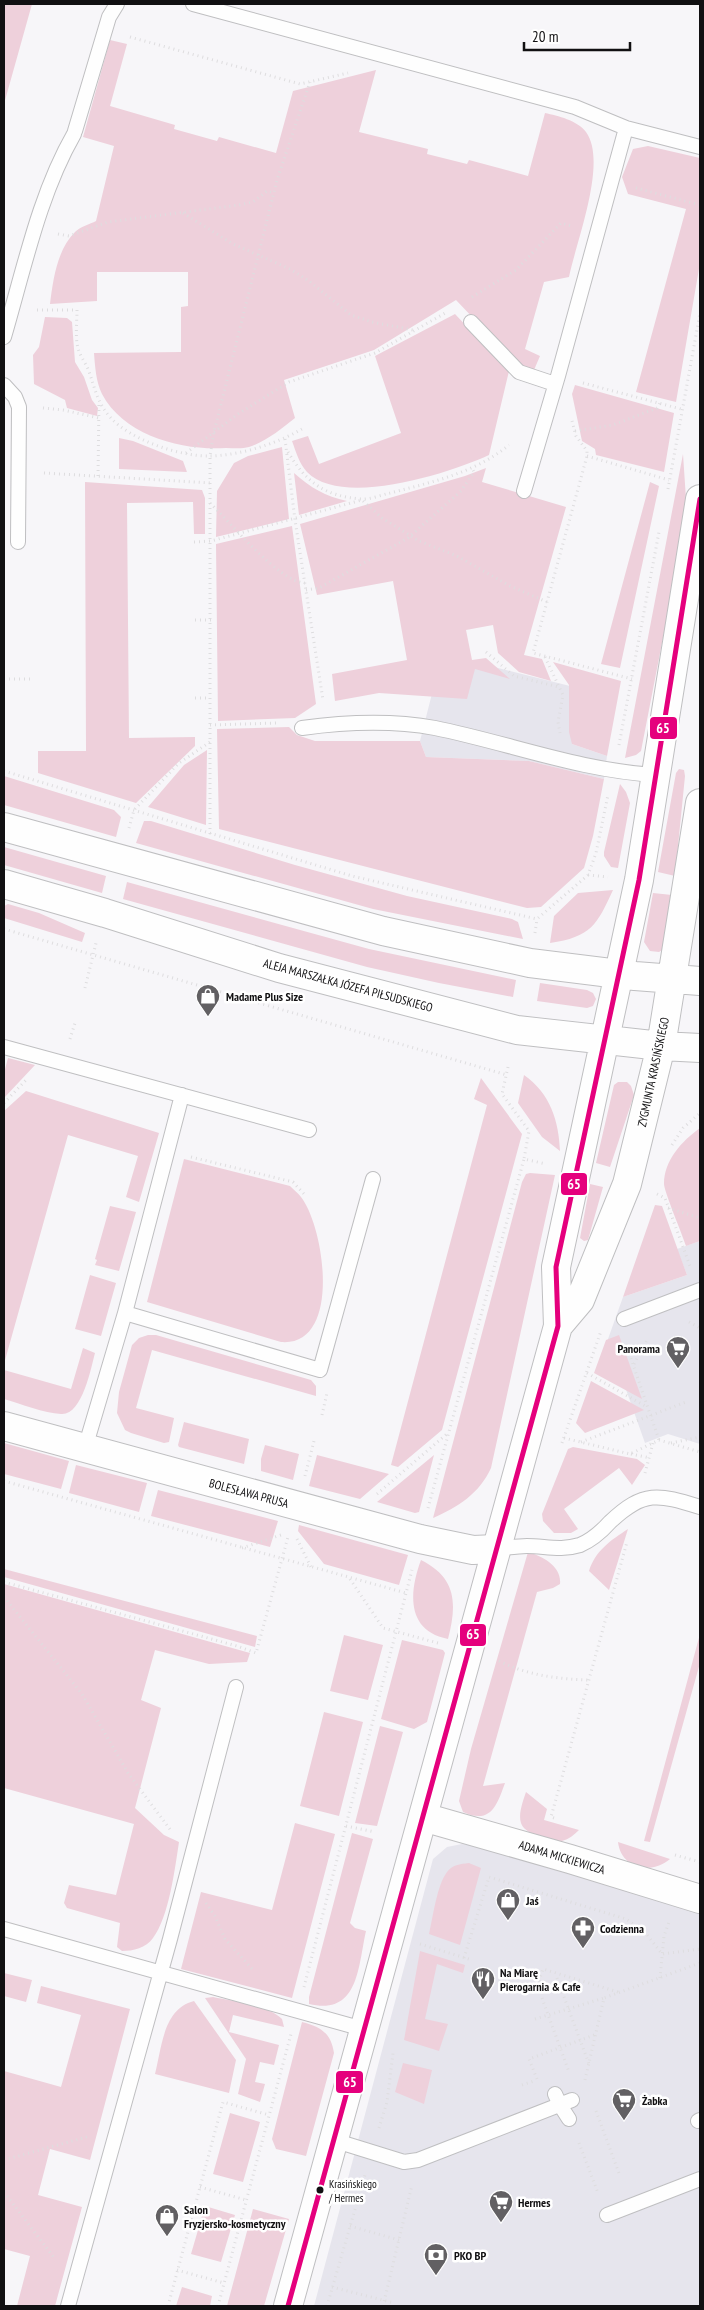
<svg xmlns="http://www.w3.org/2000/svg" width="704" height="2310" font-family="'PT Sans Narrow',sans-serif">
<rect width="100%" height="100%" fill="#f7f6f9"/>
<path fill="#e6e5ed" d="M442,654L582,689L572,744L607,756L604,779L529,761L426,757L420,741Z
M700,1241V1444L668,1434L645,1443L608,1339L623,1297L687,1275L677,1249Z
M462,1844L477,1846L700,1911V2306H314L433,1859L447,1847Z"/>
<path fill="#eed0db" d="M4,4H32L4,104Z
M110,40L127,44L110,106L175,125L174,129L217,141L219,137L276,153L293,91L376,70L359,132L428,149L427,154L467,164L469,160L528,176L545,113C558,116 577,120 586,132C608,162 576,242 569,277L544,282L525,349L540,356L534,370H527L513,360L456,300L374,350L284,380L295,418C281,429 267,441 249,447C242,449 234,448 226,448C183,451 124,436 102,394C96,382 95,366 94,353L181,352V307L188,306V272H97V301L50,304C53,280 57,250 75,232C80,227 90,224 96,221L114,146L83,137Z
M648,146L700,158V263L676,402L636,392L686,209L628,194L622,177L633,149Z
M455,314L509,371L489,455C450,473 342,508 307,472C299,463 296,452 292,441L308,436L319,464L401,433L375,356Z
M45,317L67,318L72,322L75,362L84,377L92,400L98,408L97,416L67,408L65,400L34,384L33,355L39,347Z
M575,385L674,413L664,472L596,455L595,449L582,441L572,394Z
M4,419H5L4,674Z
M119,438L133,441L183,461L187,472L119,469Z
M282,447L289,519L216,537L217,491L234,463L248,456Z
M683,454L687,514L641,751L636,755L625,758Z
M486,468L482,482L566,507L524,655L542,659L551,681L519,672L498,653L493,625L466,630L472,660L486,658L510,679L475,669L467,699L379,693L335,701L332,674L407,660L393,581L317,595L300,524L465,476Z
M294,473C311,488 325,496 347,501L299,515Z
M85,482L202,490L205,498V534H194L193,502L127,503L129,738L195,737V746L136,803L38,773V751H86Z
M650,482L659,486L620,668L601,664Z
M292,526L316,704L295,718L218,721L216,544Z
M553,662L621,681L607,756L572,744L569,732V685Z
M289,727L297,735L315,741H420L426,757L529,761L604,779L593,836L584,868L541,907L527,908L219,829L217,729Z
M207,750L206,825L148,807L184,765Z
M679,769L684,770L685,776L675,876L658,872L676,773Z
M4,776L114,810L121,817L116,837L4,805Z
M620,784L626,792L630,803L618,868L611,867L604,856V852Z
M144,821H151L295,865L407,896L512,919L518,922L523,939L373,909L136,843Z
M4,847L106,876L102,893L4,865Z
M127,882L369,949L516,980L513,997L439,983L367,967L123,899Z
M613,890C597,925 591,937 550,943L554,916L578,893Z
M653,893L672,895L664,949L659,952L650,951L644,942Z
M8,904L39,913L85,933L82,942L4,918V906Z
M540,983L587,990L593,993L596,999L593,1006L587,1008L537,1001Z
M8,1058L35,1065L4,1098V1073Z
M524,1075C550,1093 559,1121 560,1151L542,1137L518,1103Z
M481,1078L522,1134L442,1430L398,1467L391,1465L487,1105L474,1099Z
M618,1082H627L631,1086L634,1095L610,1167L596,1163L614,1085Z
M26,1091L159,1133L139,1202L126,1197L138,1156L68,1135L4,1364V1111Z
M700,1128V1241L686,1246C683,1236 664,1191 664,1184C664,1160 682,1141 700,1128Z
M184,1159L290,1186C293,1189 298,1193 301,1197C325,1228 342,1347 281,1342L147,1302Z
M530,1173L555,1175L491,1468C479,1494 458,1507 433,1518L522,1182L526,1174Z
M590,1184L603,1187L588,1240L584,1241L580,1238Z
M655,1205L662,1206L687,1275L623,1297Z
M110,1206L136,1212L119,1271L95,1265L97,1260L95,1259Z
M90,1275L116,1283L101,1336L75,1329Z
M148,1335H156L311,1380L316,1386V1396L152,1350L136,1408L174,1418L169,1442L164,1443L131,1433L125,1430L117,1413L119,1392L132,1345L139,1338Z
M619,1335L642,1399L594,1373L606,1340Z
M83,1348L95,1353C91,1368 82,1416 61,1414C44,1413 21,1404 4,1399V1370L71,1389Z
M591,1381L644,1410L585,1433L576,1423Z
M184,1422L249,1439L244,1464L179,1447L178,1445Z
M4,1443L69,1461L61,1489L4,1474Z
M265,1445L299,1454L293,1480L261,1471V1459Z
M573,1447L637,1459L645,1465L632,1485L619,1468L564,1509L578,1529L571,1533H554L543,1521L542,1514L568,1449Z
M317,1455L389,1474L360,1499L309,1486Z
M434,1455L419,1512L415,1513L377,1502Z
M76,1465L147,1483L139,1512L69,1493Z
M158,1490L278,1521L270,1547L151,1516Z
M299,1525L408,1555L399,1585L324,1564L298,1531Z
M628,1529L609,1590L589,1571C595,1551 611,1540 628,1529Z
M528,1552C542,1556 562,1566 560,1584L553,1588L537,1592L483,1786L505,1783C497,1805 491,1825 463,1812L459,1801L471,1749Z
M421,1560C457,1578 457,1604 448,1639C406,1631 409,1592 421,1560Z
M4,1569L257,1636L255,1647L4,1577Z
M4,1584L250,1653L247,1662L209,1664L155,1650L141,1700L161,1708L135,1808L164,1835L179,1842C175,1868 169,1917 153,1938C146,1948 133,1951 122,1951L117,1947L120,1923L67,1908L64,1903L69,1885L116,1895L134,1824L4,1788Z
M700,1634V1663L650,1842L644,1841Z
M344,1635L383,1645L368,1700L330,1691Z
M402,1640L443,1650L445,1653L427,1722L414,1729L381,1719Z
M324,1712L363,1722L339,1816L300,1806Z
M380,1726L403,1732L377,1826L355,1823Z
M526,1792L547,1809L544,1820L579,1830C574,1835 569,1839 562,1841C552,1843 524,1834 521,1823C518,1814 523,1801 526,1792Z
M295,1823L335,1834L292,1998L181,1969L201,1892L272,1910Z
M352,1833L373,1839L350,1923L355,1928L366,1931C358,1966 359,2016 309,2004V1997Z
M618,1842L670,1859C652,1875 621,1869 618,1842Z
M469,1863L481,1868L460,1945L429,1934C433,1917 437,1885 447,1872C452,1865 460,1864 469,1863Z
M420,1951L465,1965L463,1973L437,1964L425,2019L448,2024L439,2051L404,2040Z
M4,1973L32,1980L26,2002L4,1996Z
M41,1986L130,2009L90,2160L50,2149L38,2195L82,2207L55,2306H17L30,2256L4,2249V2071L61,2087L81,2015L37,2003Z
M213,1997C232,2001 268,2005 282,2019L284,2027L233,2015L229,2032L279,2045L274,2065L260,2062L255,2082L265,2084L260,2102L238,2094L246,2059L205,1998Z
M194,2001L236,2060L229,2093L155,2074C162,2047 163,2009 194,2001Z
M302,2022C321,2027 331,2033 334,2053L306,2156L276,2149L272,2139Z
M403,2063L432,2070L424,2104L395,2092Z
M230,2113L260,2122L243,2182L213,2174Z
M205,2206L235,2215L221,2262L191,2254Z
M253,2209L289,2219L264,2306H227Z
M182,2287L212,2296L210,2306H176Z"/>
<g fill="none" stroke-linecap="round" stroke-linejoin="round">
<g stroke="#bfbfc1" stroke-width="16">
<path id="service" d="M193,4L575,107L626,128L700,147
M75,131L109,17L117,4
M471,322L519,372L555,384
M4,337C24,269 39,195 74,134
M4,385L15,397L19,407L18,542
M524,491L558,376L626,128
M302,728C346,722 391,720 435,728C509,743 581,771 657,775
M4,1047L309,1130
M125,1313L320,1370L373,1179
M624,1319L700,1290
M85,1448L125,1313L182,1095
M496,1549C506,1548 517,1546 527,1546C545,1546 561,1551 580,1545C592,1540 601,1532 610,1522C644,1490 658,1494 700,1507
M4,1929L363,2029
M555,2094L560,2105L569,2119
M698,2121L700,2120
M333,2140L404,2162L418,2160L572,2100
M607,2215L700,2179
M68,2306L170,1939L236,1687"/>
</g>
<g stroke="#bfbfc1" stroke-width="30">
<path id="minor" d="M4,1426L420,1539L473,1550L496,1549
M423,1817L570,1859L700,1899"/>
</g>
<g stroke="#bfbfc1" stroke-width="30">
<path id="tertiary" d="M4,827L383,931L530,963L635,976L700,981
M4,884L105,913L279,968L517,1030L661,1046L700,1048
M558,1326L580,1300L627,1184L661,1046L700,803
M288,2306L558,1326L556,1267L639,880L700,499"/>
</g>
<path stroke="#dedddf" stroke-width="3" stroke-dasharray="1 4" stroke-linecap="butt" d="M130,37L300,84L348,73
M636,188L700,205
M183,213L233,244L290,269L309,281L351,315L372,322L413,330
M58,234L69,236L108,222L239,205L253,202L267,191L274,193
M472,297L516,270L561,223L572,226
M37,310H77C77,322 75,337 78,348C80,356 85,362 88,369C95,387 96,401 110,417C130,440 181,457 211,456C241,455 276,444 302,429
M583,383L681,409
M43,408L63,410L99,418
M572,421L576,436L587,451V456L533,653L632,679
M575,431L613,425L657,408L660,403
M285,439L295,520L323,700
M288,452C306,482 324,496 361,499C369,500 381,495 390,493C432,482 475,473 509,445
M186,453L238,414L289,382L375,353L447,312
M587,456L669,480
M44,473L211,483
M98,476L99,401
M668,489L700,313
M210,503C230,522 279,582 305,583
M194,542L211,541L362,500L382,518L419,541L457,556L510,586L547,602
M306,590L319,588L408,538L461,491L474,472L472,468
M195,620H211
M486,652L514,676L559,687
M545,657L563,695L558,722L560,733
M4,679H31
M195,698H210
M210,725L277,723
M619,745L659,532
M4,771L352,876L537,919L588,875L596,853L608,795
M129,828L134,810L179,763L210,742
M210,834V456L214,432L277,180L310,82
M588,875L608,877
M4,929L507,1075
M535,933L537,919
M85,988L96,943
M70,1039L75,1023
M508,1067L502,1094L529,1131L524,1159L546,1164
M4,1103L27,1079
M672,1145L683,1128L700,1113
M191,1157L293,1182L304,1194
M657,1194L665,1198L690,1266
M668,1208L700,1218
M689,1322L700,1328
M626,1344L659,1440
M634,1364L648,1338
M587,1373L647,1407
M322,1415L327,1393
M564,1438L630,1454L659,1440L700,1452
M581,1442L686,1402
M562,1443L601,1331
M671,1443L700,1437
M631,1454L650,1458
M645,1473L653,1443
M305,1476L314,1441
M4,1481L406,1593
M377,1494L448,1433
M428,1508L524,1159
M297,1539L311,1567
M242,1548L281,1535
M350,1579L383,1628L438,1643
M4,1582L237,1646L256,1653L288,1537
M4,1597L82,1694L128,1773L172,1832
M499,1661C527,1675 557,1679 588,1680
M554,1818L551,1817L627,1542
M346,1826L375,1832
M675,1855L700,1862
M206,1903L215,1916L225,1939L254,1971
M420,1944L472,1960
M464,1958L489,1877L626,1919L645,1932L662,1954L700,1949
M557,1978L589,2064
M660,1978L664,1936L669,1922
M534,1979L547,1983
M539,1981L543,1969L618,1992
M304,1987L412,1570
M542,1998L569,2072
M535,2019L604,1998
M537,2079L529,2059L597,2034
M585,2080L604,1998L700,1963
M522,2085L534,2081
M596,2111L620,2176
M379,2128L387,2102L393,2053
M579,2143L598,2193
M4,2160L90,2136
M200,2187L246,2200
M4,2192L55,2259
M350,2226L399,2240
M177,2270L224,2283
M332,2287L394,2303
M168,2306L223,2102L269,2115
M218,2306L291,2034
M327,2306L365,2175
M383,2306L412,2185"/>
<use href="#service" stroke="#fefefe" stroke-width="14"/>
<use href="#minor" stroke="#fefefe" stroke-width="28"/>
<use href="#tertiary" stroke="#fefefe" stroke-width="28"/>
<g stroke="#fff" stroke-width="9">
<path id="bus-1" d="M288,2306L558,1326L556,1267L639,880L700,499"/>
</g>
<use href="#bus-1" stroke="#e5007d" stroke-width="5"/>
</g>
<defs>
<g id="shop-pin" transform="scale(1.25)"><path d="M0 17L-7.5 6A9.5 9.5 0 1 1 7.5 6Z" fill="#626063" stroke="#fff"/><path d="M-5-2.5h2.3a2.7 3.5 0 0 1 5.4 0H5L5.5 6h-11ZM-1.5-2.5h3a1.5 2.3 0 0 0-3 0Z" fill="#fff"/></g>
<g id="supermarket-pin" transform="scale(1.25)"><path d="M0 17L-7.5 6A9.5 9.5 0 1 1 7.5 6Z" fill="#626063" stroke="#fff"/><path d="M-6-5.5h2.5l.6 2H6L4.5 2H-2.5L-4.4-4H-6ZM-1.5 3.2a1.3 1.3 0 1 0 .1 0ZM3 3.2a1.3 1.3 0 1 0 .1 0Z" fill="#fff"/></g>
<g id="pharmacy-pin" transform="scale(1.25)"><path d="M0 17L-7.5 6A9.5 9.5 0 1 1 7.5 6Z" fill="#626063" stroke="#fff"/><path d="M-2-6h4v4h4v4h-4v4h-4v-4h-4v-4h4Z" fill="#fff"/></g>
<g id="restaurant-pin" transform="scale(1.25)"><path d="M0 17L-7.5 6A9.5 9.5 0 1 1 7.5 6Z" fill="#626063" stroke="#fff"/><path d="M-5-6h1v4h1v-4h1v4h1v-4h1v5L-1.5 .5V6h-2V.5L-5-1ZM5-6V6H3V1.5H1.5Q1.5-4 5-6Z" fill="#fff"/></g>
<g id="bank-pin" transform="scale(1.25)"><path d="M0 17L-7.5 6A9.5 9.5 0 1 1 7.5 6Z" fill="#626063" stroke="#fff"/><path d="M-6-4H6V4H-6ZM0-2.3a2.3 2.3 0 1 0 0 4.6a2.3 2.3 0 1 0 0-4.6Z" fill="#fff"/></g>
</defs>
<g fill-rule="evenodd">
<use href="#shop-pin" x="208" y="996"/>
<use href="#supermarket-pin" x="678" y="1348"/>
<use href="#shop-pin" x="508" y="1900"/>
<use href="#pharmacy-pin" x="583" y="1928"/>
<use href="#restaurant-pin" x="483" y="1979"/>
<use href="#supermarket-pin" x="624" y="2100"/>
<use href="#supermarket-pin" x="501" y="2202"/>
<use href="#shop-pin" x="167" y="2216"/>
<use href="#bank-pin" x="436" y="2255"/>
</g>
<circle fill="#111012" stroke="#fff" stroke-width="2" cx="320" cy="2190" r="4.5"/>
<g text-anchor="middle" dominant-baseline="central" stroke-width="5" stroke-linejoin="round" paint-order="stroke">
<g font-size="11" fill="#111012" stroke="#fff" text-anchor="start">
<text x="329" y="2184">Krasińskiego<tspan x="329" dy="14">/ Hermes</tspan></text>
</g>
<g font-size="12" fill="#111012" stroke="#fff">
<text transform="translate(348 985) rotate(15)">ALEJA MARSZAŁKA JÓZEFA PIŁSUDSKIEGO</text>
<text transform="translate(653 1072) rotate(-78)">ZYGMUNTA KRASIŃSKIEGO</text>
<text transform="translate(249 1493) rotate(15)">BOLESŁAWA PRUSA</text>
<text transform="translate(562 1857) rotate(17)">ADAMA MICKIEWICZA</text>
</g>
<g font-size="12" font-weight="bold" fill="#111012" stroke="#fff" text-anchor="start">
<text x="226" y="996">Madame Plus Size</text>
<text x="660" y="1348" text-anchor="end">Panorama</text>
<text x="526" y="1900">Jaś</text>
<text x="600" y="1928">Codzienna</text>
<text x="500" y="1972">Na Miarę<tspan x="500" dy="14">Pierogarnia &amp; Cafe</tspan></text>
<text x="642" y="2100">Żabka</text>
<text x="518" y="2202">Hermes</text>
<text x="184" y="2209">Salon<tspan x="184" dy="14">Fryzjersko-kosmetyczny</tspan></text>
<text x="454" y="2255">PKO BP</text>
</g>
</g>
<g stroke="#fff" stroke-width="2">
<rect x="649" y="716" width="29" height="24" rx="5" fill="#e5007d"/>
<rect x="560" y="1172" width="28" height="24" rx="5" fill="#e5007d"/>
<rect x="459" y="1623" width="28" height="24" rx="5" fill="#e5007d"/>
<rect x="335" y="2070" width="29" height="24" rx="5" fill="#e5007d"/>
</g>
<g font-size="14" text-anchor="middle" font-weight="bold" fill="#fff">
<text x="663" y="733">65</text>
<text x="574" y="1189">65</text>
<text x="473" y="1639">65</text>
<text x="350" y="2087">65</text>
</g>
<rect width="704" height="2310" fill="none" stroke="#111012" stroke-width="10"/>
<path d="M524 42v8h106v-8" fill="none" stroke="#111012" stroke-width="2.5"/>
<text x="532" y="42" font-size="15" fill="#111012" stroke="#ffffff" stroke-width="4" paint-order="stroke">20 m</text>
</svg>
